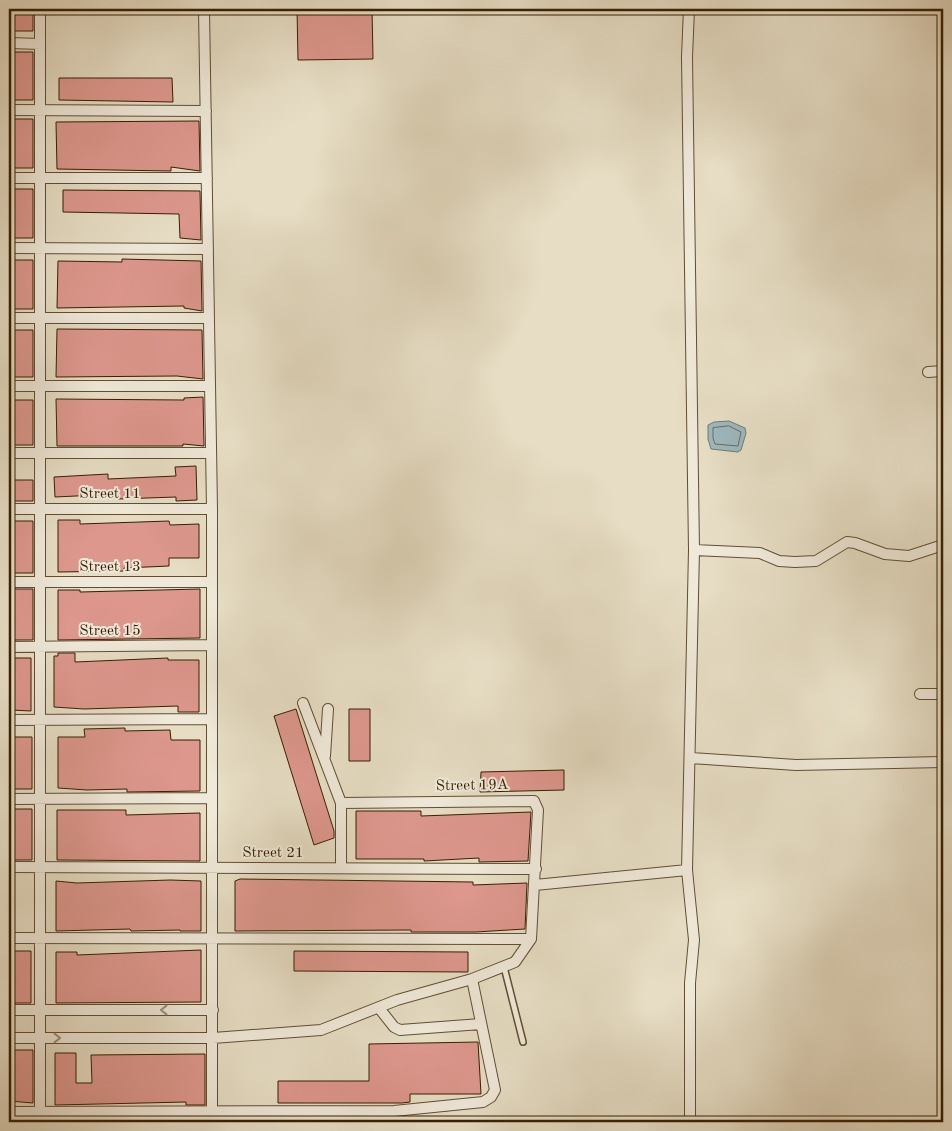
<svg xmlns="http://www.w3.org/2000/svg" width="952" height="1131" font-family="'Old Standard TT',serif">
<rect width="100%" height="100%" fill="#e6ddc4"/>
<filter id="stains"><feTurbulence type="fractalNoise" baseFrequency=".004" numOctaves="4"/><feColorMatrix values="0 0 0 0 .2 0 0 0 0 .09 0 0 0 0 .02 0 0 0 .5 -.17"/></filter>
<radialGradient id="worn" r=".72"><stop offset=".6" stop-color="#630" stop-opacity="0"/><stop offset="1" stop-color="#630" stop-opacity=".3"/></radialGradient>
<path fill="#9db8c0" stroke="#737b74" d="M729,421L745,428L746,433L741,450L738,452L711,449L708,439V425L714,422Z"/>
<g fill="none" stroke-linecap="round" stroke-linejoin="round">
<path stroke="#696c60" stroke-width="1" d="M729,426L741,432L738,446L715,444L713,438V428Z"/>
</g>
<path fill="#dd978d" stroke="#351f01" d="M9,9H33V31H9Z
M297,9H372L373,59L298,60Z
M9,52H33V100H9Z
M59,78H172L173,102L59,100Z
M9,119H33V168H9Z
M199,121L200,171L171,167V171L57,169L56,122Z
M9,189H33V238H9Z
M63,190L200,191L201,240L180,238L179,214L63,212Z
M122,259L201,261L202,311L184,308V306L57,308L58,261L122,262Z
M9,260H33V309H9Z
M57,329L202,330L203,379L177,376L56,377Z
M9,330H33V377H9Z
M203,397L204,446L183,444V446H57L56,399L184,400V398Z
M9,400H33V445H9Z
M196,466L197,500L176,501V497L118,499V494L55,497L54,477L108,474V479L176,476L175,467Z
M9,480H33V501H9Z
M58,520H80V524L169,521L170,525L199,524V558H169V566L124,568V571L58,572Z
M14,521H33V573H14V569H9V547H14Z
M13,589H33V640H13Z
M200,589V638L58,640V590H80V592Z
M58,653H75V662L168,658V660H199V712H178V706L84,709L54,707V656H58Z
M11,658H31V711L11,710Z
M296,709L334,831V838L314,845L274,716Z
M349,709H370V761H349Z
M125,728V731L170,730L171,740H200V791L127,792V789L87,790L58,788V737H85L84,729Z
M11,737H32V789H11Z
M564,770V790L480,792L481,772Z
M11,809H32V860H11Z
M57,810H126V815L200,813V861L57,860Z
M356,811H421V816L531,812L528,861L479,862V858L424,861V859H356Z
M240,879L473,882V885L527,883L525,929L476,932H411V930L235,931V881Z
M170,880L201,881V931H180V930L131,931L130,929L56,931V881L77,883Z
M201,950V1002L56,1003V952H77V955Z
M10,951H31V1003H10Z
M294,951L468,952V972L294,971Z
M478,1042L481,1094H410V1102L402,1103H278V1081H369V1044Z
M12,1050H33V1103L9,1101V1053Z
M55,1053H76V1083H92L91,1055L205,1054V1105H186V1102L55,1105Z"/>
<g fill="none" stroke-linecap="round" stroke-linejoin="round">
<g stroke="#614e32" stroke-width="8">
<path id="service" d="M504,967L523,1042"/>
</g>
<g stroke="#614e32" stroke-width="12">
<path id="minor" d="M40,9V1122
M204,9L212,509V1122
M689,9L687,57L694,550L687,870L694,940L690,983V1122
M9,43L40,44
M9,110L206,111
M9,178H207
M9,248L208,249
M9,318H209
M928,372L943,371
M9,386H210
M9,453H211
M9,509H212
M694,550L760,553L779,561L795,562L816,561L847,542L855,543L885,554L909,556L943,545
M9,582H212
M9,647L212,645
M920,694H943
M303,703L341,803V868
M9,720L212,719
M325,756L328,709
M691,758L796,765L943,762
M9,799L212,798
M9,867L536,869
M535,885L687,870
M9,938L531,939
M379,1008L394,1027L400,1030L481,1024
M9,1010H213
M9,1038H213L321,1030L397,1000L472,979L515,962L531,939L538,810L534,801L341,803
M394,1111V1122
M9,1112L394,1111L483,1102L491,1097L495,1090L472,979"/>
</g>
<use href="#service" stroke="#efe9d9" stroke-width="5"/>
<use href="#minor" stroke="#efe9d9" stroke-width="10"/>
</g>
<defs><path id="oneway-chevron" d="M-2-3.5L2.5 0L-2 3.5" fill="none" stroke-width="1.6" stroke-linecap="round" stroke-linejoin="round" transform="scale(1.25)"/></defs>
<g stroke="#9b8e78">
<use href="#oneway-chevron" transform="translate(164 1010) rotate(-180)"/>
<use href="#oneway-chevron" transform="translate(57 1038)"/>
</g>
<g text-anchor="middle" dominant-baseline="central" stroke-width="4" stroke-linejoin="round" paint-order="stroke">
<g font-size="15" fill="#351f01" stroke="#efe9d9">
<text x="110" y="494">Street 11</text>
<text x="110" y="567">Street 13</text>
<text x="110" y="631">Street 15</text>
<text transform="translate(472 786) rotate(-1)">Street 19A</text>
<text x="273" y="853">Street 21</text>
</g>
</g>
<rect width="952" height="1131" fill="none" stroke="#e6ddc4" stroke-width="30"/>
<rect x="10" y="10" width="932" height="1111" fill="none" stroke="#351f01" stroke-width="2.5"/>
<rect x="15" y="15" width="922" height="1101" fill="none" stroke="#351f01"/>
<rect width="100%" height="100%" filter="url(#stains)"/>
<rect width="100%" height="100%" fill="url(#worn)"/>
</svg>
